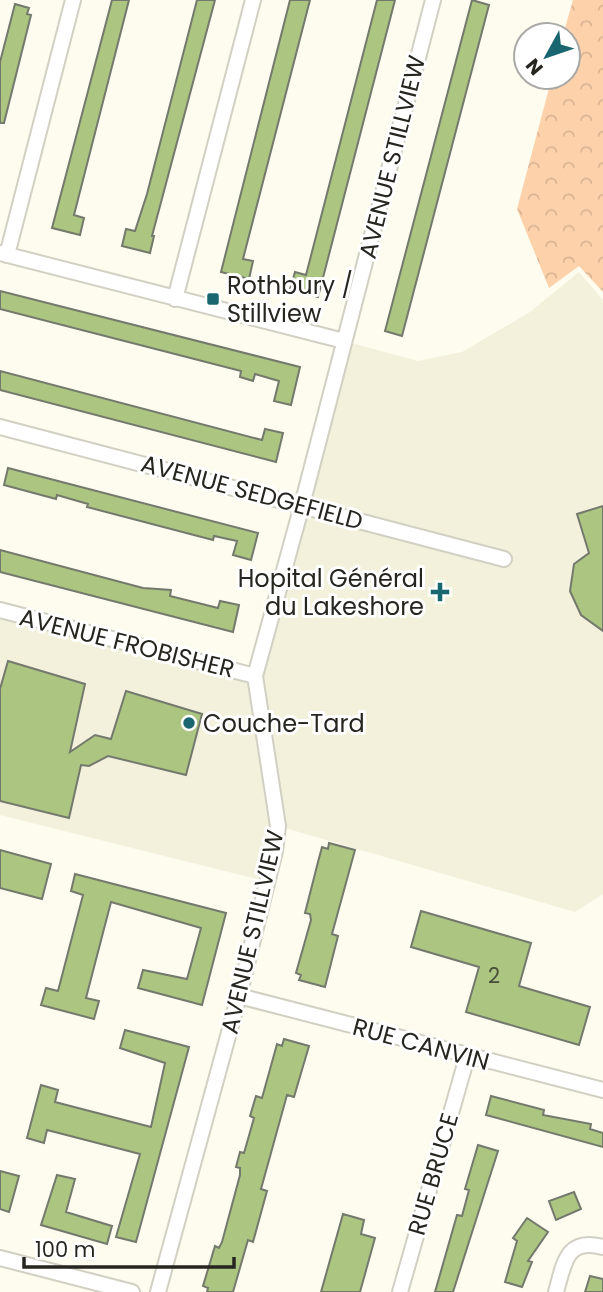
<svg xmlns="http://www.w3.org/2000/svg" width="603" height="1292" font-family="Poppins,sans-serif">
<defs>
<pattern id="forest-crowns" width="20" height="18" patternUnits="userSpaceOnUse" patternTransform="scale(1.75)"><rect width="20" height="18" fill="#fdd2ab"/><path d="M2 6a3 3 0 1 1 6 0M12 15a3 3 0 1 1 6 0" fill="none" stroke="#d9b493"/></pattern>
</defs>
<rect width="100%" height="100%" fill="#fdfcee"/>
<path fill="#f3f1dc" d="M579,272L603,300V894L575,912L278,826L261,880L0,815V615L255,675L344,341L418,361L462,352L530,312Z"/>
<path fill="url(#forest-crowns)" d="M573,0H603V292L579,266L549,288L517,209L552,77H568V35H563Z"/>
<path fill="#acc581" stroke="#74796d" stroke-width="2" d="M112,0H129L74,215L84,218L80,235L52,228Z
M197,0H215L152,236H154L150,253L122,246L126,229L135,231L147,194Z
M290,0H310L243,259L253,261L249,279L221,272Z
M377,0H395L318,297L290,289L295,272L306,275Z
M472,0L489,5L402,336L385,331Z
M15,4L29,8L27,14L31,15L4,123H0V62Z
M0,291L300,367L291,405L274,401L279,381L255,374L253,381L240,377L241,371L0,309Z
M0,371L262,440L265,429L283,433L276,462L0,390Z
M8,468L258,533L251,560L233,555L237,541L214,536L213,540L87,507L88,504L57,495L56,499L4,485Z
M603,506V631L581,615L570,591L574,564L589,553L577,514Z
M0,550L143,588L171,590L170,596L218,608L220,601L239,605L233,632L0,572Z
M8,661L85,684L70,752L95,735L111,739L126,691L202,714L186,775L108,756L89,766L81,765L69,818L0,801V689Z
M329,843L355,850L332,934L338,936L325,987L299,980L301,975L296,973L311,920L310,914L305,913L318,862L322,847L328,849Z
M0,850L51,864L42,899L0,888Z
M75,874L226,913L202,1005L138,988L143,970L187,979L201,928L111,902L86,998L99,1001L94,1019L41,1005L46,988L58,991L83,895L71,891Z
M421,911L531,943L519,986L590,1007L579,1045L466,1012L479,967L411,947Z
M125,1030L189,1047L136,1242L116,1237L140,1154L47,1130L44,1143L27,1138L41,1085L58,1090L55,1102L151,1127L165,1063L120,1048Z
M284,1039L309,1046L294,1097L287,1095L261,1189L267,1191L253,1242L248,1240L233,1292H207L208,1288L203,1286L215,1246L219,1248L222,1242L240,1175V1168L236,1167L240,1152L244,1153L254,1118L250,1116L256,1096L262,1098L277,1044L282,1046Z
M491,1096L544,1110L543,1115L591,1124L590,1129L603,1133V1147L486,1115Z
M478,1145L498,1151L490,1176L453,1292H435L457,1215L462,1216L469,1190L465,1189Z
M0,1171L19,1176L9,1212L0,1209Z
M57,1175L75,1179L66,1212L112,1226L107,1244L41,1225Z
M574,1192L581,1209L556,1220L549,1201Z
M343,1214L364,1220L361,1234L375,1238L360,1292H321Z
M527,1218L548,1232L528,1261L532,1262L522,1287L505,1282L517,1241L513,1238Z
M590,1276L603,1279V1292H585Z"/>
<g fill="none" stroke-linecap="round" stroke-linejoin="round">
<g stroke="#d1d0c3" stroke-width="18">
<path id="minor" d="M0,253L344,341
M7,255L73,0
M175,299L253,0
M0,427L504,559
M0,610L255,676
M239,996L603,1090
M0,1258L132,1292
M158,1292L239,996L275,851L278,826L255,676L302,505L433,0
M400,1292L467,1057
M556,1292C564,1264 566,1237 603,1247"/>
</g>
<use href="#minor" stroke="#fff" stroke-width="14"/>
</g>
<g fill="#1a6670" stroke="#fff" stroke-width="2.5">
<rect x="206" y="292" width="14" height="14" rx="3.5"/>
<path d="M436.5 581.5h7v7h7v7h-7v7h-7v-7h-7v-7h7z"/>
<circle cx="189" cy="723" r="7"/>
</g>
<g text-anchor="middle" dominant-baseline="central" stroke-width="6" stroke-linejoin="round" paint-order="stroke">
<g font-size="21" fill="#484d38">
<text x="494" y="975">2</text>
</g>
<g font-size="24" fill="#262520" stroke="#fff">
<text transform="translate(392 157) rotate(-76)">AVENUE STILLVIEW</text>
<text transform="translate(252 492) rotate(15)">AVENUE SEDGEFIELD</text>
<text transform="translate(127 643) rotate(14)">AVENUE FROBISHER</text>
<text transform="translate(252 932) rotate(-77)">AVENUE STILLVIEW</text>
<text transform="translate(421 1044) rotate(15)">RUE CANVIN</text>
<text transform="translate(433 1174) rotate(-74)">RUE BRUCE</text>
</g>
<g font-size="24" fill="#262520" stroke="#fff" text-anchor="start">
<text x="227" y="285">Rothbury /<tspan x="227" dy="28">Stillview</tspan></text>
<text x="424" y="578" text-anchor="end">Hopital Général<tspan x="424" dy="28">du Lakeshore</tspan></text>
<text x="203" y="723">Couche-Tard</text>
</g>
</g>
<g transform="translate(547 56) rotate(230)"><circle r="33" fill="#ffffff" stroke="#a8a8a6" stroke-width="2"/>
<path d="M0-5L12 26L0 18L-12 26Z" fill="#1a6670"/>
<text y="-10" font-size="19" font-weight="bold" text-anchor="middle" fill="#262520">N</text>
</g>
<path d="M24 1257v10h210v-10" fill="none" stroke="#262520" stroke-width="3.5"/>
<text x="35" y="1257" font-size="21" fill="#262520" stroke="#ffffff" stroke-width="5" paint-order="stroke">100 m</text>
</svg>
